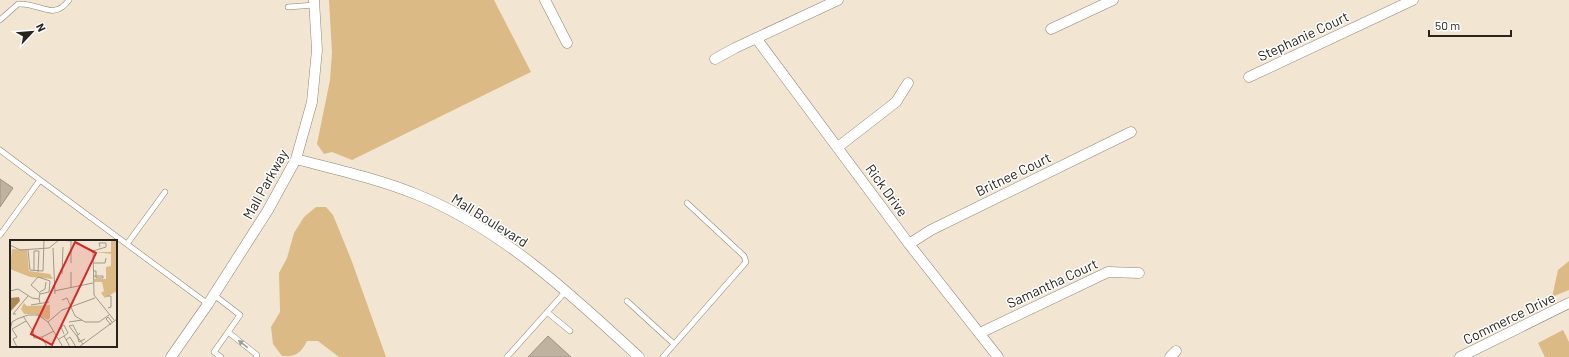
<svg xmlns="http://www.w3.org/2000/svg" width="1569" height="357" font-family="Barlow,sans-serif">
<rect width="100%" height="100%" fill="#f2e6d3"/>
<path fill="#dbba86" d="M329,0H494L531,72L352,160L332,152L324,154L317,144L330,80L332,53Z
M316,207H326L333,215L351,259L386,357H339L318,341H307C301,353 296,357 282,356L273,344L271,327L280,312L279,273L287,258L294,233L304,217Z
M1569,261V290L1552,297L1558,270Z
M1563,330L1569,342V357H1545L1538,343Z"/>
<path fill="#bfb3a0" stroke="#9d9180" d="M0,179L13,188L0,207Z
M548,336L571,357H528Z"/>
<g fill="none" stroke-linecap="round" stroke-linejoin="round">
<g stroke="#908473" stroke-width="6">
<path id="service" d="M288,7L315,5
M0,20L18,4C39,2 53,22 69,0
M0,150L40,180L0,235
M40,180L208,304
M127,244L165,192
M214,295L240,315L214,352L221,357
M627,301L674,344
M547,312L570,331
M228,332L257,355L256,357
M507,357L566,291
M663,357L746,262L744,256L687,203"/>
</g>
<g stroke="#908473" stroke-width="11">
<path id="minor" d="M545,0L567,43
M1051,29L1113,0
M756,38L909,244L998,357
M715,59L735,48L838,0
M1249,77L1413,0
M838,147L896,102L908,83
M296,159C338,170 379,179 418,195C503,230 573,296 639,357
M909,244L931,230L1131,132
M980,333L1108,272L1139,273
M171,357L208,304L268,210L296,159L312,102L317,50L314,0
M1170,357L1176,351
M1460,357L1569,303"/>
</g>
<use href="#service" stroke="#fff" stroke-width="5"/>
<use href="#minor" stroke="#fff" stroke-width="10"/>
</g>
<defs><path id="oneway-solid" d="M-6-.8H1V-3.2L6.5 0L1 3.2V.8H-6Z"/></defs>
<use fill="#9e9c99" href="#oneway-solid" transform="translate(243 344) rotate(-142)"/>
<g text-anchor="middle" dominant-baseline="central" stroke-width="3" stroke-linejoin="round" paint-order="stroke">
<g font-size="14" fill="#28241d" stroke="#fff">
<text transform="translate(1303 36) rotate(-25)">Stephanie Court</text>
<text transform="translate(1013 174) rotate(-26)">Britnee Court</text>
<text transform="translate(265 184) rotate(-61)">Mall Parkway</text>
<text transform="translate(887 190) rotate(54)">Rick Drive</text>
<text transform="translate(490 220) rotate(32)">Mall Boulevard</text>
<text transform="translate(1052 283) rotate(-25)">Samantha Court</text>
<text transform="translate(1509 318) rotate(-26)">Commerce Drive</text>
</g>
</g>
<g transform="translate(10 240)">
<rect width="107" height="107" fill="#f2e6d3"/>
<path d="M101,0H107V51L95,58L91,53L94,51L92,42H84V39H96V27L101,26V14L85,12H101ZM2,9L17,10L19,31L40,34L43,39L20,37L0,29ZM14,63L17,66L40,65V78L38,80L25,74H14L11,69Z" fill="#dbba86"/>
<path d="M9,57L10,61L0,72V58Z" fill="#ac8a53"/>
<path fill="none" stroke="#a1988a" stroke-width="1" d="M50,0L61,1V23M0,5L10,10L39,8L49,0M43,8L45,54M18,10L20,30L33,31L34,0M83,10L84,55L104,80M24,11H29L28,32M24,11V31M83,11L96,7V3H89L90,7M83,23H95L96,18M83,31H86V38H93V36H83M61,32V48M52,34L53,7M0,51L8,49L22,58L29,59M44,51L83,43M30,52L35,49L36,42M97,56H101V67L98,68M52,60L57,58L65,76L75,82H89L99,75M30,63L29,59L30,53L21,45L28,37L40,41L39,52L30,54M21,65L39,62M6,74H3L18,56M13,76L23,91L24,98L32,97L37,107M38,82L52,70L85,58M59,82L72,80M101,85L96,79L98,77L102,82M0,90L2,82L7,79L18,75H28L38,82L53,107M70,93L68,95L63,85L59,86L73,104M54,94L51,87L54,85L58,93L54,96M67,95L69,102L75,99M32,97L44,91M49,99L54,96L60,107M56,100L60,97L66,107M7,107L3,99L7,97L2,89L16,81M69,107L107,79"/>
<path fill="#d62828" fill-opacity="0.15" stroke="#d62828" stroke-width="2" d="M65,2L86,13L42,105L21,94Z"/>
<rect width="107" height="107" fill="none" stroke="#28241d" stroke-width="2"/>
</g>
<g transform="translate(32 32) rotate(64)" stroke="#ffffff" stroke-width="3" paint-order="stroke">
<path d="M0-3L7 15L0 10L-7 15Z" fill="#28241d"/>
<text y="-6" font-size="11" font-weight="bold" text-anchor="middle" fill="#28241d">N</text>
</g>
<path d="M1429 30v6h82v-6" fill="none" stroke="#28241d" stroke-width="2"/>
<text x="1435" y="30" font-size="12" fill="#28241d" stroke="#ffffff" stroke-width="3" paint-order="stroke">50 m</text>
</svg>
